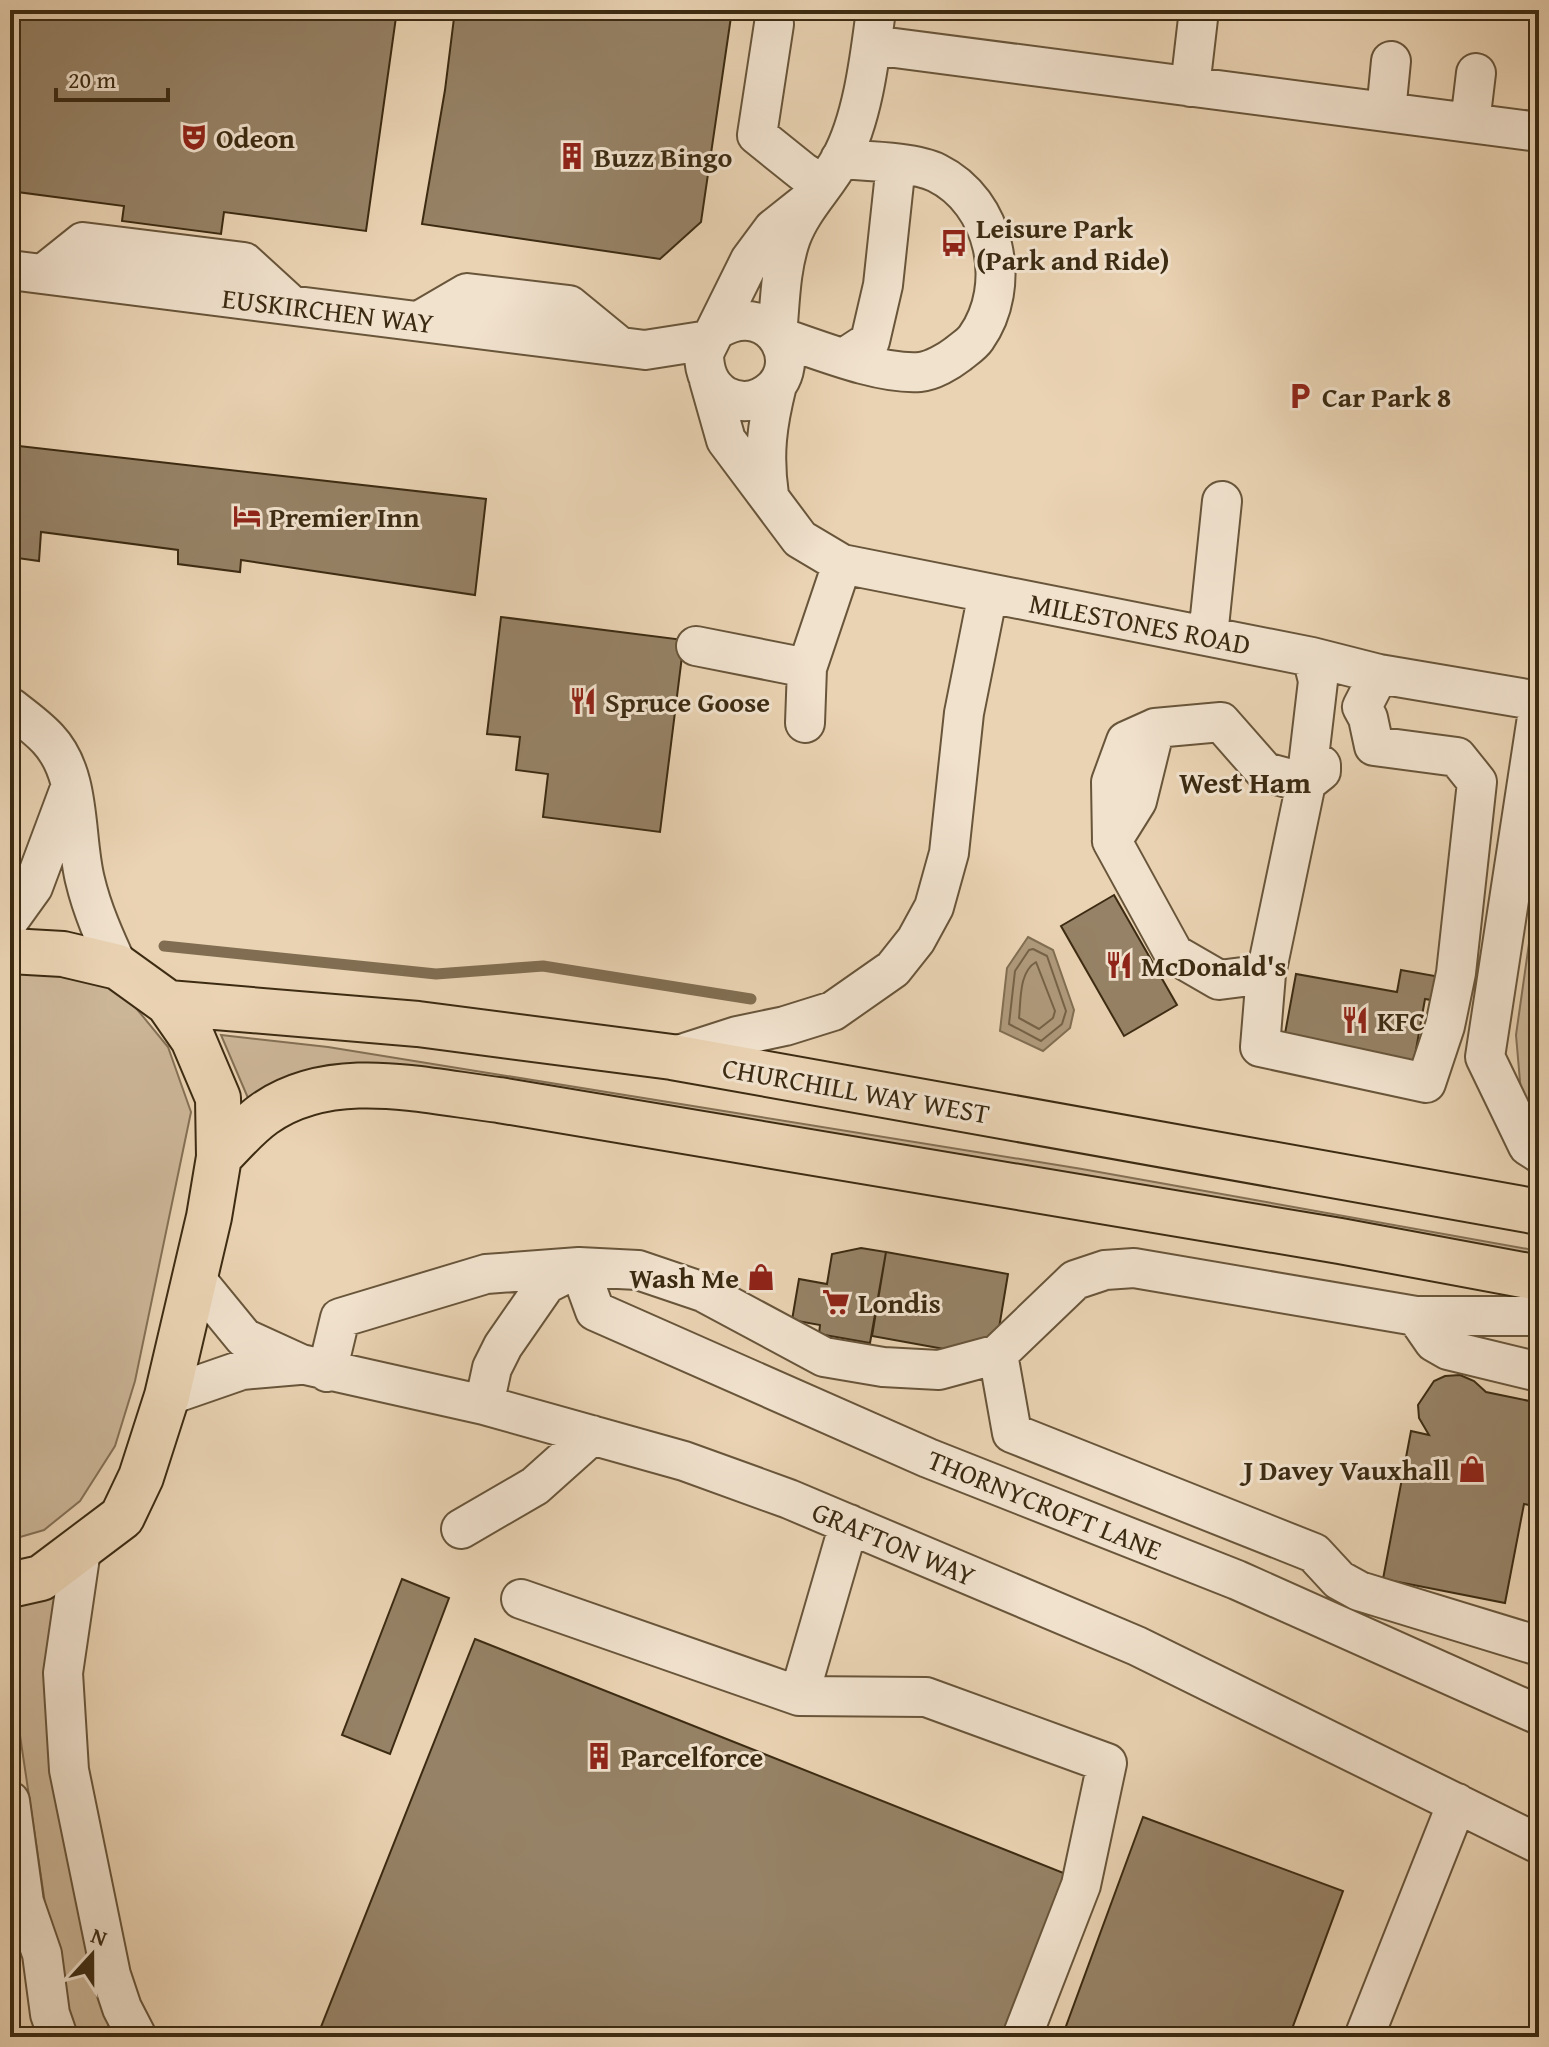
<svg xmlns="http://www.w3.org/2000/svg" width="1549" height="2047" font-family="'Gentium Book Plus',serif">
<rect width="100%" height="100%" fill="#ead3b3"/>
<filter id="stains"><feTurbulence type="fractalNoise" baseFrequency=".0025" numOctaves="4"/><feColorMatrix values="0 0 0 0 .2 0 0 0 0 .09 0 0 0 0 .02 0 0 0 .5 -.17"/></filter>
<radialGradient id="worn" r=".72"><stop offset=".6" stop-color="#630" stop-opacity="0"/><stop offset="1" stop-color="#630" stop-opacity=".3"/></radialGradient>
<path fill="#ccb698" stroke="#847055" stroke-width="2" d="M1539,873V1120L1521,1093L1516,1035Z
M10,964L100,979L136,1008L168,1047L191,1112L135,1381L115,1446L80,1501L44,1530L10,1540Z
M221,1035L328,1047L1082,1169L1539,1251V1263L291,1076L248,1098Z
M56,1578L108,2009V2037H72L59,1998L18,1722L10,1702V1595Z"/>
<path fill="#af9a7c" stroke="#816e52" stroke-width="2" d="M1028,937L1053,950L1074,1010L1070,1028L1043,1051L1000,1031L1007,968Z"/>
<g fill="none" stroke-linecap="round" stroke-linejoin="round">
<path stroke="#766247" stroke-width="2" d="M1033,949L1047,956L1066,1011L1062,1024L1041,1041L1009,1024L1015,971L1029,950Z
M1036,962L1055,1011L1053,1018L1039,1029L1019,1018C1021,999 1019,972 1036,962Z"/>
<path stroke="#816e52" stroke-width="11" d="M164,946L436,974L543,966L751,999"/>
</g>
<path fill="#968266" stroke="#3c2b12" stroke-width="2" d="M10,10H397L366,231L224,212L221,234L122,221L124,206L10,191Z
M455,10H732L701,222L660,259L422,224L445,90Z
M10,445L486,499L475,595L241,560L240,572L178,564V550L41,532L39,561L10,557Z
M501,617L684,640L660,832L543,817L548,774L516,770L520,737L487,734Z
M1114,895L1177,1005L1124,1036L1061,926Z
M1401,970L1446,978L1442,1002L1425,999L1414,1061L1284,1039L1296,974L1397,992Z
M861,1248L886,1252L870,1343L819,1334L820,1325L792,1320L799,1279L827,1284L832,1254Z
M886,1252L1008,1274L994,1358L872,1336Z
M1460,1375L1474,1381L1486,1392L1539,1403V1507L1524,1504L1505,1603L1383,1579L1411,1431L1429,1435L1419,1418L1418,1405L1434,1381L1445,1376Z
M402,1579L449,1598L390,1754L342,1735Z
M475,1639L1066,1874L1001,2037H317Z
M1143,1817L1343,1891L1289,2037H1062Z
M1539,2005V2037H1527Z"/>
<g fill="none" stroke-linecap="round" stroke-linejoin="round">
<g stroke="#68553a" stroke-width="42">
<path id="minor" d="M774,24L757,135L803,172L822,184
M872,45L1539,132
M1190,87L1199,10
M1386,112L1391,61
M1470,123L1476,73
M10,270L645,350L709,340
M43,274L83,242L244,262L291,305
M419,321L467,293L569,305L619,346
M718,329C774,296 812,372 761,397C749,403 737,402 725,396C709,386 704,371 704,353L750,260L773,229L812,198
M777,336C817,349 879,375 920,372C932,371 949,361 958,354C964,349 972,344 976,338C1013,286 996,202 937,173C915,162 866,161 840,159
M777,336C780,304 780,269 791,238C802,208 825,187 840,160C863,119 870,56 876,10
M844,358L870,341L883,285L896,164
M709,380L726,440L800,539L842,564L1312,657L1379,674L1539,701
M769,495C763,454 767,425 777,385
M1208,636L1222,501
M696,646L807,668
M1312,657L1318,681L1306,783L1266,974L1260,1047L1426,1083L1445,1026L1456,973L1477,782L1457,757L1374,746L1368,718L1362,707L1379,674
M1539,704L1485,1057L1528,1146L1539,1153
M10,707C23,717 37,727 48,739C82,775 74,836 85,880C92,910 105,939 118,967
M805,723L807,668L842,564
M1112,841L1111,782L1126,741L1155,728
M10,919L33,887L70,788
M1266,974L1219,980L1174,954L1112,841L1137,801L1155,728L1221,722L1265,772L1306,783L1321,771V765
M672,1057L737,1036L785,1026L833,1011L893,969L916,940L934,907L949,853L964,713L988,593
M579,1267L595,1311L928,1458L1237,1580L1539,1715
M194,1277L244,1338L301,1364L484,1405L684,1461L789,1499L1137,1646L1539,1844
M1416,1316L1434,1342L1448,1350L1539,1372
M998,1354L1012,1433L1314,1553L1339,1580L1359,1591L1539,1646
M327,1372L340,1318L486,1274L579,1267L638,1270L703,1292L824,1357L883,1367L939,1370L998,1354L1075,1280L1105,1270L1134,1268L1416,1316H1539
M167,1396L242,1370L299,1365
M484,1405L492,1368L503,1346L546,1284L577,1268
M461,1529L535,1486L592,1435
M81,1550L63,1673L69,1770L111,1975L122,2008L137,2037
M521,1599L799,1696L849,1524
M799,1696L926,1697L1107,1763L1081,1885L1022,2037
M10,1801L24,1902L42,1954L50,2014L58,2037
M1364,2037L1457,1803"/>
</g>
<g stroke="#3c2b12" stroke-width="48">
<path id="major" d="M10,951L63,954L118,967L168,1003L193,1039L218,1098L219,1157L209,1217L167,1396L141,1477L122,1517L41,1578L10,1585
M168,1003L418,1024L672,1057L1539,1212
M219,1157C233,1143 247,1126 264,1114C332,1066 423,1091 499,1100L1340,1241L1539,1278"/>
</g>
<use href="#minor" stroke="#f1e2ce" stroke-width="38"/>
<use href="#major" stroke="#ead3b3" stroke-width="44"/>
</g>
<defs>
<g id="theatre-bare" transform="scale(2.16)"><path d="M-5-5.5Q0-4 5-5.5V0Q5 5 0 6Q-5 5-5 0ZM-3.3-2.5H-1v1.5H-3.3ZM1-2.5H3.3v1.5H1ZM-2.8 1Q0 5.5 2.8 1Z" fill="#8f2418" stroke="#f1e2ce" stroke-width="2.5" paint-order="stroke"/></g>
<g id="building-bare" transform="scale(2.16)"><path d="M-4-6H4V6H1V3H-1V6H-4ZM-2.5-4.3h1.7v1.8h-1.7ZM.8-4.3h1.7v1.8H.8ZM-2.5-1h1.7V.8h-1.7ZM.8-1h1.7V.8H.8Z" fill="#8f2418" stroke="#f1e2ce" stroke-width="2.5" paint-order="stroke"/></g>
<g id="bus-bare" transform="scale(2.16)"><path d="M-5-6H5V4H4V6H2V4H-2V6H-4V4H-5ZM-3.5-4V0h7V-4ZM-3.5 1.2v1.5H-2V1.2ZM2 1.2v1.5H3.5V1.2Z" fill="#8f2418" stroke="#f1e2ce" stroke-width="2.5" paint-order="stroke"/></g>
<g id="parking-bare" transform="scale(2.16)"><path d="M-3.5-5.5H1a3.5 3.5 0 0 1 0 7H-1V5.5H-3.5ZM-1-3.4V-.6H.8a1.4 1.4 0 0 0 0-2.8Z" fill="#8f2418" stroke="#f1e2ce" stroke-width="2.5" paint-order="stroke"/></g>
<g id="hotel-bare" transform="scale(2.16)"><path d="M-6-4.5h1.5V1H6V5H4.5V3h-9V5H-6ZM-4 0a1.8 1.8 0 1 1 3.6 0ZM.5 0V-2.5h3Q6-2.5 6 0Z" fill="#8f2418" stroke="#f1e2ce" stroke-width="2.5" paint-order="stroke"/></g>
<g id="restaurant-bare" transform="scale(2.16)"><path d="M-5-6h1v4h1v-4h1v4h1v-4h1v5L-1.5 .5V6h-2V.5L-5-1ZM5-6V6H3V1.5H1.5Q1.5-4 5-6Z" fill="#8f2418" stroke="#f1e2ce" stroke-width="2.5" paint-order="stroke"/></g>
<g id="shop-bare" transform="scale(2.16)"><path d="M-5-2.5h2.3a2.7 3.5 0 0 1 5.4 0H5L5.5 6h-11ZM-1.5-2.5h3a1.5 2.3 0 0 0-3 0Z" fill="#8f2418" stroke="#f1e2ce" stroke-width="2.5" paint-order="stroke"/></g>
<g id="supermarket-bare" transform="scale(2.16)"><path d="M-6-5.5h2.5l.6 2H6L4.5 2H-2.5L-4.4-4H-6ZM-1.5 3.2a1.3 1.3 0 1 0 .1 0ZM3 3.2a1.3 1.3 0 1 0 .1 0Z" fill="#8f2418" stroke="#f1e2ce" stroke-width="2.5" paint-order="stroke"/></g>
</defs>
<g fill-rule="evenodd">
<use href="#theatre-bare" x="194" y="137"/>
<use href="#building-bare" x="572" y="156"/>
<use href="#bus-bare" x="954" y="243"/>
<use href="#parking-bare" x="1300" y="396"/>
<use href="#hotel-bare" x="247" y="516"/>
<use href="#restaurant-bare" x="583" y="701"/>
<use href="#restaurant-bare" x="1119" y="965"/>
<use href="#restaurant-bare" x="1355" y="1020"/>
<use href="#shop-bare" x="761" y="1277"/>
<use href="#supermarket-bare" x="836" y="1302"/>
<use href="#shop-bare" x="1472" y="1469"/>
<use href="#building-bare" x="599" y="1756"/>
</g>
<g text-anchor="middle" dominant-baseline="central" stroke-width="6" stroke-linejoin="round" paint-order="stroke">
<g font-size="28" font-weight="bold" fill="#3c2b12" stroke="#f1e2ce" text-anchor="start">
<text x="216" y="137">Odeon</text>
<text x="594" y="156">Buzz Bingo</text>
<text x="976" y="227">Leisure Park<tspan x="976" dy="32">(Park and Ride)</tspan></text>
<text x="1322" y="396">Car Park 8</text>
<text x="269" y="516">Premier Inn</text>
<text x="605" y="701">Spruce Goose</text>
<text x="1141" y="965">McDonald's</text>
<text x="1377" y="1020">KFC</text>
<text x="739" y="1277" text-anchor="end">Wash Me</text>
<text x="858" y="1302">Londis</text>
<text x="1450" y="1469" text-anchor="end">J Davey Vauxhall</text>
<text x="621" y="1756">Parcelforce</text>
</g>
<g font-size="28" fill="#3c2b12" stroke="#f1e2ce">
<text transform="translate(328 310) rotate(7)">EUSKIRCHEN WAY</text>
<text transform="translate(1140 623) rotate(11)">MILESTONES ROAD</text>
<text transform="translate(856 1090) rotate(10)">CHURCHILL WAY WEST</text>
<text transform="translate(1045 1504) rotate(22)">THORNYCROFT LANE</text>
<text transform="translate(894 1543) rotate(23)">GRAFTON WAY</text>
</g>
<g font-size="30" font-weight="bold" fill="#3c2b12" stroke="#f1e2ce">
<text x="1245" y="782">West Ham</text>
</g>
</g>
<rect width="1549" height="2047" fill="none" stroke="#ead3b3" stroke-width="40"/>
<rect x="12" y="12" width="1525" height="2023" fill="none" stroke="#3c2b12" stroke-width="4"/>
<rect x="20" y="20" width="1509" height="2007" fill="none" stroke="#3c2b12" stroke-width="2"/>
<g transform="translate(92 1955) rotate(21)" stroke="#f1e2ce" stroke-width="6" paint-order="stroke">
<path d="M0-6L14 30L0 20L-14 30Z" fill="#3c2b12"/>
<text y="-12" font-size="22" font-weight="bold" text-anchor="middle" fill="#3c2b12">N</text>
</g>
<path d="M56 88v12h112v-12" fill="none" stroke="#3c2b12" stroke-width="4"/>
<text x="68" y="88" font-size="24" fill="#3c2b12" stroke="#f1e2ce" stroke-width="6" paint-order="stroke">20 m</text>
<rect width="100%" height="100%" filter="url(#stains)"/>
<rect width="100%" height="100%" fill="url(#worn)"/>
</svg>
